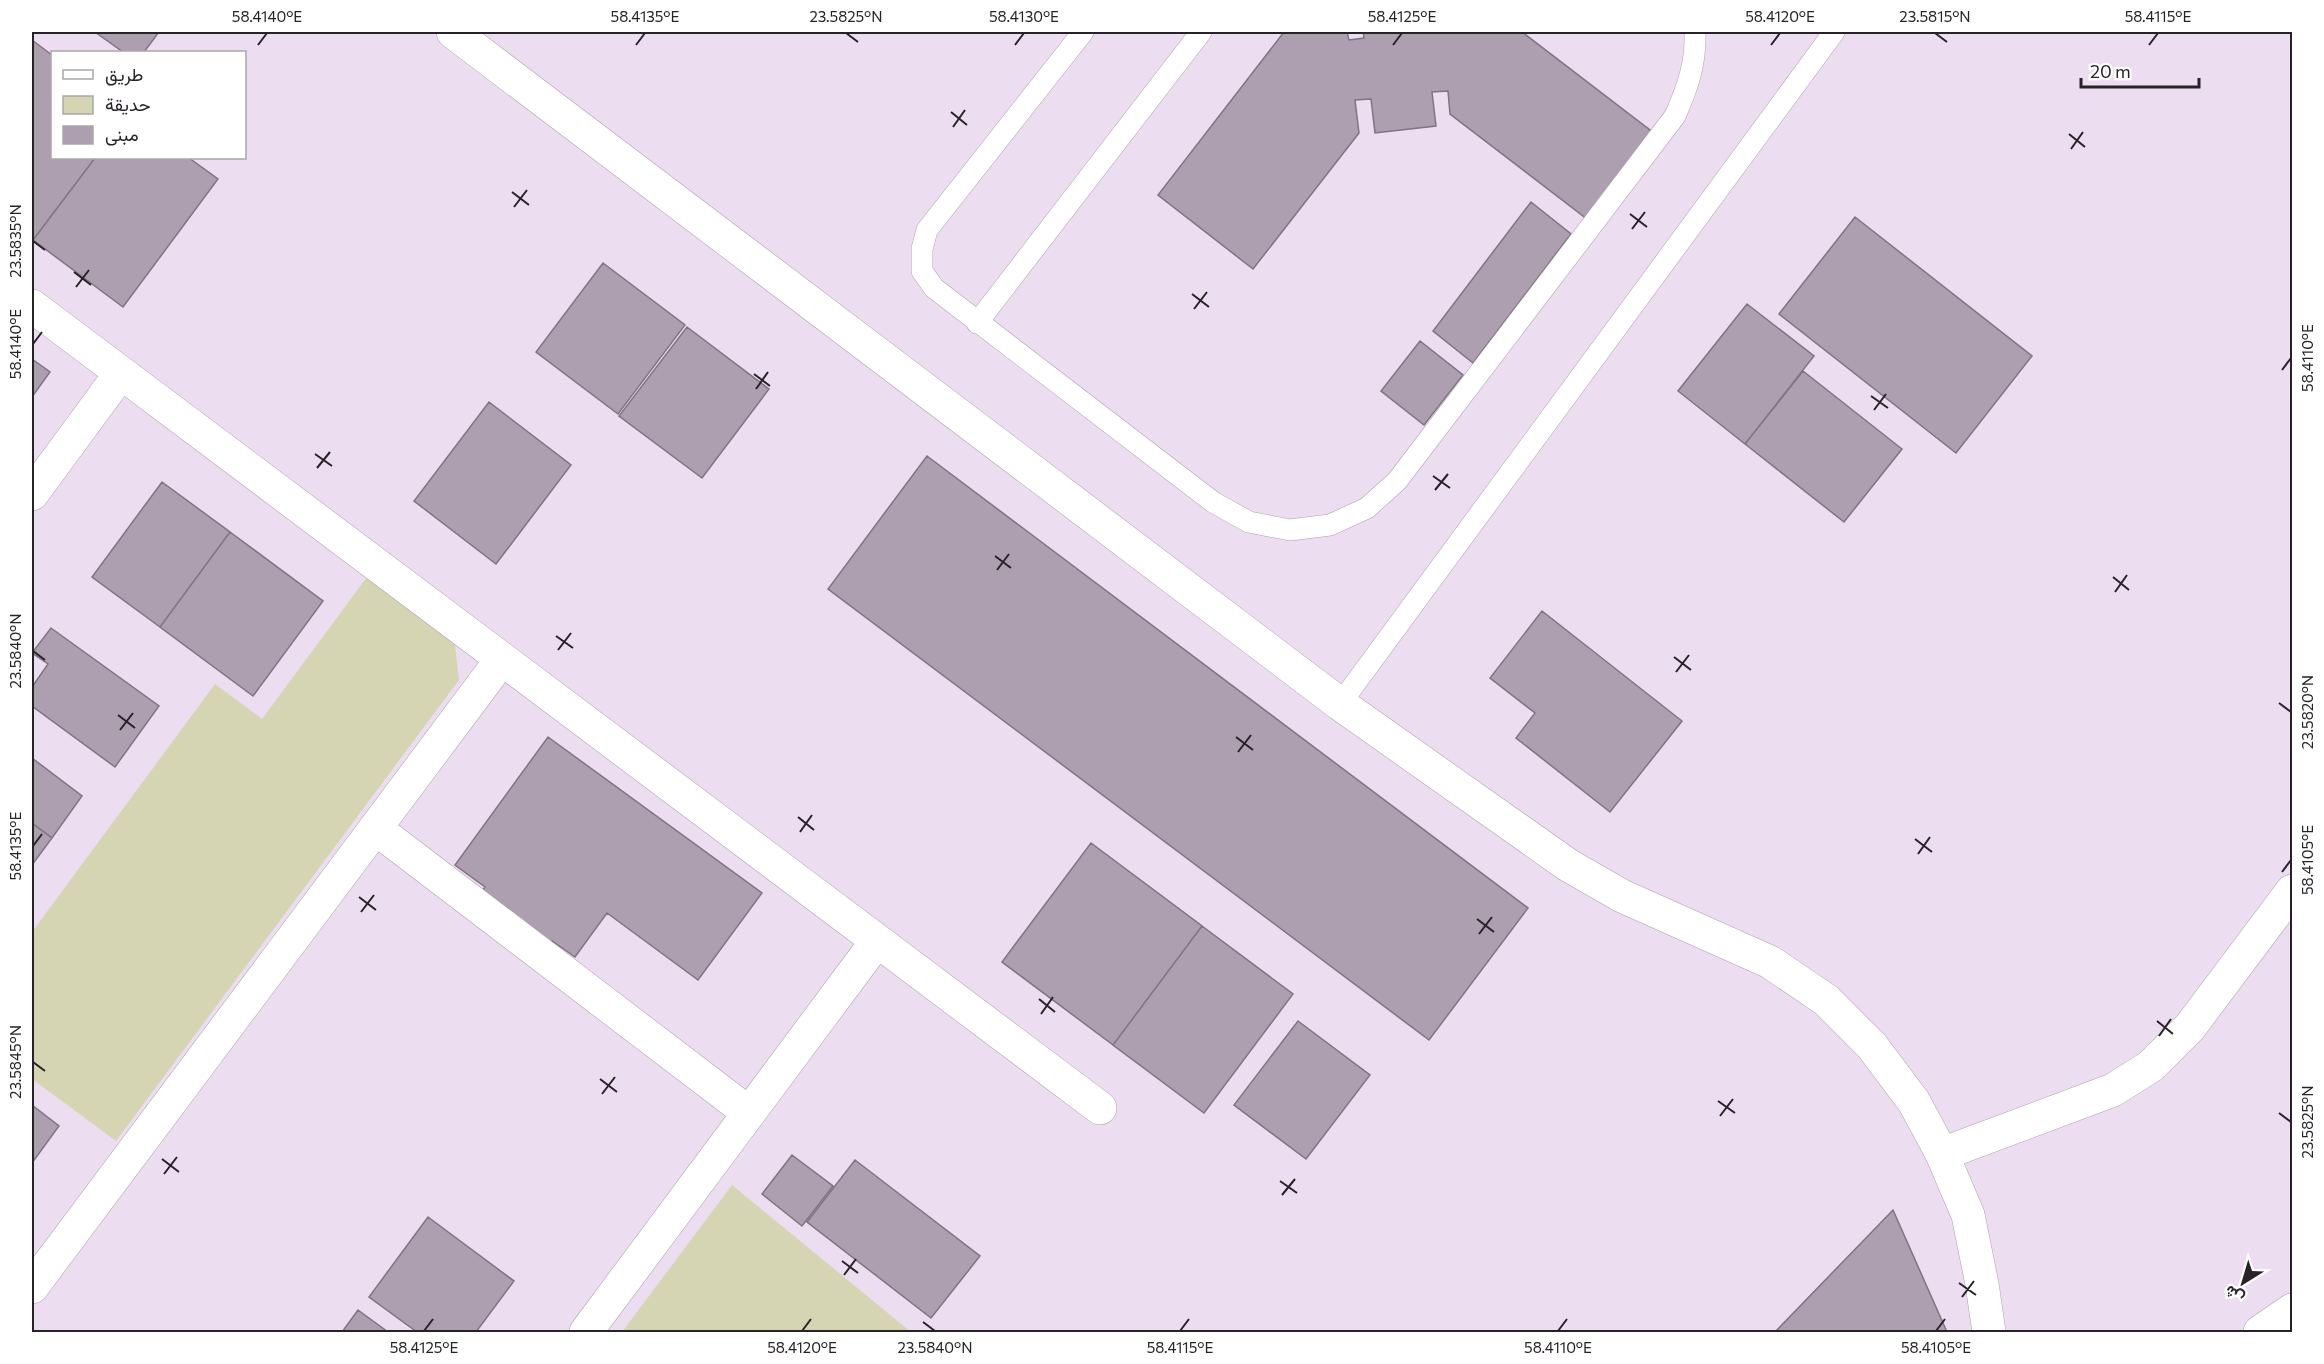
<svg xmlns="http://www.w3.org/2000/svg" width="2324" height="1364" font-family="Commissioner,Vazirmatn,sans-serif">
<rect width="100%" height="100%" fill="#edddf1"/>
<path fill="#d5d5b3" d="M370,573L454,636L459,680L116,1141L32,1079V932L215,684L262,719Z
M732,1185L911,1332H622Z"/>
<path fill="#ad9eb0" stroke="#817384" stroke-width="1.5" d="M95,32H159L144,52H123Z
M1284,32H1347L1349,40L1364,38L1363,32H1522L1663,140L1596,226L1450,114L1448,91L1432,92L1436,126L1375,133L1371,99L1355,100L1359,133L1253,269L1158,195Z
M32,40L52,55V158H95L33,240Z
M95,158H189L218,179L123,307L33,240Z
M1531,202L1571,234L1473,363L1433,331Z
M1855,217L2032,356L1956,453L1779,314Z
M603,263L685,325L618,414L536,352Z
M1747,304L1814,356L1745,444L1678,391Z
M687,327L769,389L702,478L619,416Z
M1420,341L1463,375L1424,425L1381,391Z
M32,359L50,372L32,397Z
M1803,371L1902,449L1844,522L1745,444Z
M489,402L571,465L496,564L414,501Z
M927,456L1528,908L1429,1040L828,589Z
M162,482L230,532L160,627L92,577Z
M230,532L323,601L253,696L160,627Z
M1542,611L1682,721L1610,812L1516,738L1535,713L1490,678Z
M51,628L159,706L115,767L32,706V687L48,664L32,653Z
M548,737L762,893L698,980L607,913L575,957L552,941L545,950L476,899L485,887L455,865Z
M32,758L82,796L52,838L32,823Z
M32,823L52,838L32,865Z
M1091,843L1202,926L1113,1045L1002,962Z
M1202,926L1293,994L1204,1113L1113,1045Z
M1298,1021L1370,1075L1306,1159L1234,1105Z
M32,1105L59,1126L32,1163Z
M792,1155L833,1186L802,1226L762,1194Z
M855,1160L980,1256L931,1318L807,1222Z
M1893,1210L1947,1332H1775Z
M428,1217L514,1281L476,1332H417L369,1297Z
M358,1310L388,1332H342Z"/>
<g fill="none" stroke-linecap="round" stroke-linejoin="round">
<g stroke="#ae9fb1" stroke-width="22">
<path id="lane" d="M1083,32L927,230L922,249V271L934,288L1213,502L1249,522L1290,530L1330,525L1367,508L1397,481L1675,116C1688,87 1696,63 1695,32
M977,323L1201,32
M1340,704L1834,32"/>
</g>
<g stroke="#ae9fb1" stroke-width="34">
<path id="street" d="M453,32L1340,704L1568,865L1622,896L1770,962L1826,1000L1872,1046L1914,1102L1942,1154L1968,1215L1982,1284L1989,1332
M32,306L1100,1108
M32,494L121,373
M375,828L749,1113
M1942,1154L2113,1090L2151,1066L2190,1027L2292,891
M32,1287L502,659
M586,1332L877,941
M2260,1332L2292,1310"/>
</g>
<use href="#lane" stroke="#fff" stroke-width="21"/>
<use href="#street" stroke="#fff" stroke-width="33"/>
</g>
<path fill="none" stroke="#272128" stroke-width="2" d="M846,33L858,42M1935,33L1947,42M258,45L267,33M636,45L645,33M1015,45L1024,33M1393,45L1402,33M1771,45L1780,33M2149,45L2158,33M951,112L967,125M953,127L965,110M2069,134L2085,147M2071,149L2083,132M512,192L529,205M514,207L527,190M1630,214L1647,227M1632,229L1645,212M33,241L45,250M74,272L91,285M76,287L89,270M1192,294L1209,307M1194,309L1207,292M33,344L42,332M2282,370L2291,358M754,374L770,386M756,389L768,372M1871,396L1888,408M1874,410L1886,394M315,454L332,466M317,468L330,452M1433,476L1450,488M1435,490L1448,474M995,556L1011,568M997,570L1009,554M2113,577L2129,590M2115,592L2127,575M556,636L573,648M558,650L571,633M33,651L45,660M1674,657L1691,670M1676,672L1689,655M2279,703L2291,712M118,715L135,728M120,730L133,713M1236,737L1253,750M1238,752L1251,735M798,817L814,830M800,832L812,815M1915,839L1932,852M33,846L42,834M1918,854L1930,837M2282,872L2291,860M359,897L376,910M361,912L374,895M1477,919L1494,932M1479,934L1492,917M1039,999L1055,1012M1041,1014L1053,997M2157,1021L2173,1034M2159,1036L2171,1019M33,1062L45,1071M600,1079L617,1092M602,1094L615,1077M1718,1101L1735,1113M2279,1113L2291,1122M1720,1116L1733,1099M162,1159L179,1172M164,1174L177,1157M1280,1181L1297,1193M1282,1195L1295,1179M842,1261L858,1273M844,1275L856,1259M1959,1283L1976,1295M1962,1297L1974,1281M923,1322L935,1331M424,1331L433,1319M802,1331L811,1319M1180,1331L1189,1319M1558,1331L1567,1319M1936,1331L1945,1319"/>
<rect width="2324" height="1364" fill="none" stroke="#ffffff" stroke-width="66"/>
<rect x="51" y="51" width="195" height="108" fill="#ffffff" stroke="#a9a6a9" stroke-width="1.5"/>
<rect x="63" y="70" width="30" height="9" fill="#ffffff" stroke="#a9a6a9" stroke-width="1.5"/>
<text x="105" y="81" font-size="18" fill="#272128">طريق</text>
<rect x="63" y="96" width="30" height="18" fill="#d5d5b3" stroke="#a9a6a9" stroke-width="1.5"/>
<text x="105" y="111" font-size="18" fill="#272128">حديقة</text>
<rect x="63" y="126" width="30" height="18" fill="#ad9eb0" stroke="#a9a6a9" stroke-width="1.5"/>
<text x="105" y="141" font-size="18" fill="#272128">مبنى</text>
<g transform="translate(2243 1283) rotate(217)" stroke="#ffffff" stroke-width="4.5" paint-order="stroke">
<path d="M0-4.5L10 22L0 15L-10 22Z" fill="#272128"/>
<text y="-9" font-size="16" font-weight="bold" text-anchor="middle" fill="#272128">ش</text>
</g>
<path d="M2081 78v9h118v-9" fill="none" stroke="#272128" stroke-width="3"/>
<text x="2090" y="78" font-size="18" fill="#272128" stroke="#ffffff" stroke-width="4.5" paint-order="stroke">20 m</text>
<rect x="33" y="33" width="2258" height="1298" fill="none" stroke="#272128" stroke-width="2"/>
<g font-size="15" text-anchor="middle" fill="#272128">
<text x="267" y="22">58.4140°E</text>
<text x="645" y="22">58.4135°E</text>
<text x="846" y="22">23.5825°N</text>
<text x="1024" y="22">58.4130°E</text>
<text x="1402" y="22">58.4125°E</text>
<text x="1780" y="22">58.4120°E</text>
<text x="1935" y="22">23.5815°N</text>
<text x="2158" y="22">58.4115°E</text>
<text transform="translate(16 241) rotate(-90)" y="5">23.5835°N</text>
<text transform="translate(16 344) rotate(-90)" y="5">58.4140°E</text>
<text transform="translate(2308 358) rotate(-90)" y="5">58.4110°E</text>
<text transform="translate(16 651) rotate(-90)" y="5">23.5840°N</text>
<text transform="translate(2308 712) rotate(-90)" y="5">23.5820°N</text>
<text transform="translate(16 846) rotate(-90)" y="5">58.4135°E</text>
<text transform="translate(2308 860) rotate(-90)" y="5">58.4105°E</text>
<text transform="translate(16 1062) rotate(-90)" y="5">23.5845°N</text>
<text transform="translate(2308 1122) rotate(-90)" y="5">23.5825°N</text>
<text x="424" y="1353">58.4125°E</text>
<text x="802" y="1353">58.4120°E</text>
<text x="935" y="1353">23.5840°N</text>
<text x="1180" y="1353">58.4115°E</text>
<text x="1558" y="1353">58.4110°E</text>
<text x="1936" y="1353">58.4105°E</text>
</g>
</svg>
